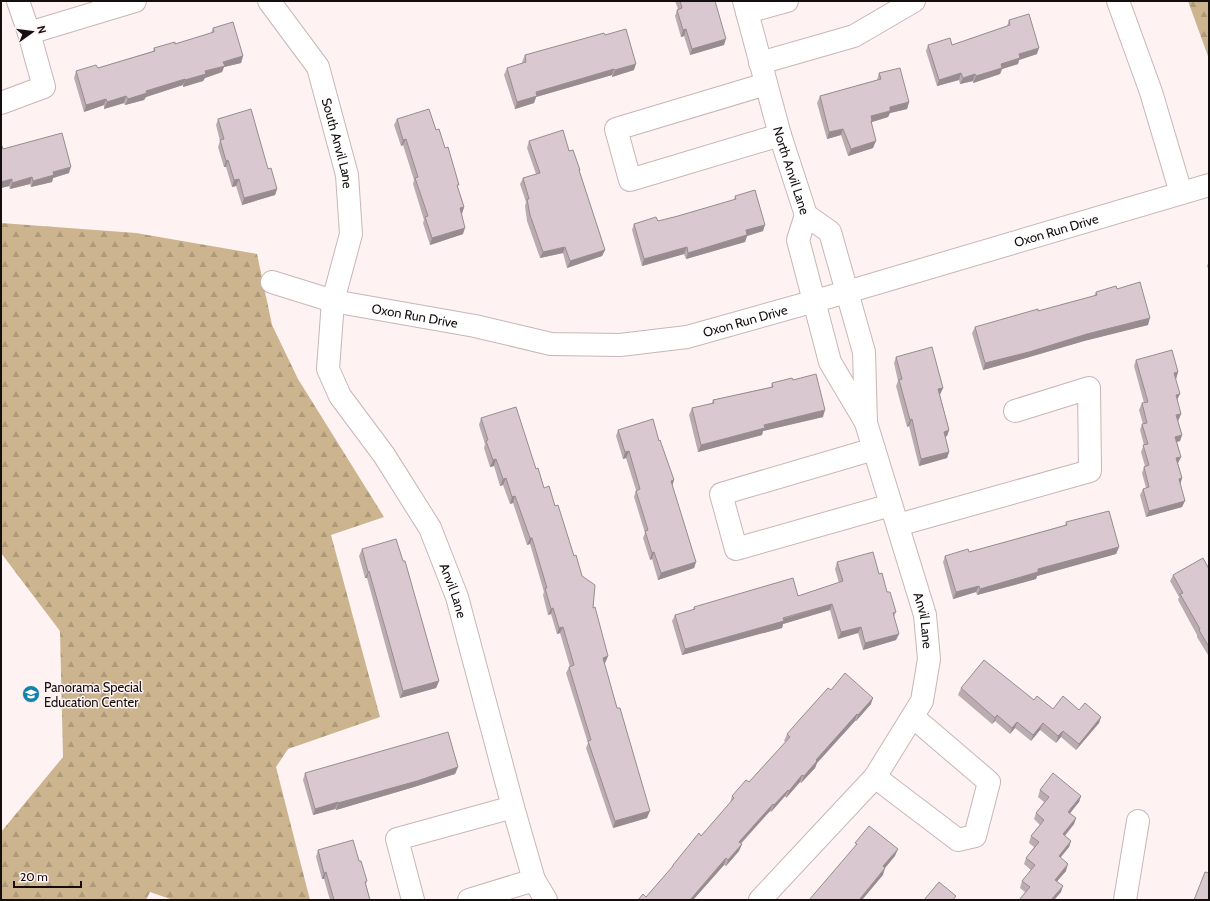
<svg xmlns="http://www.w3.org/2000/svg" width="1210" height="901" font-family="Cabin,sans-serif">
<defs>
<pattern id="forest-firs" width="22" height="20" patternUnits="userSpaceOnUse"><rect width="22" height="20" fill="#ccb48e"/><path d="M5 1l3.5 6h-7zM16 11l3.5 6h-7z" fill="#ae9a79"/></pattern>
</defs>
<rect width="100%" height="100%" fill="#fef2f2"/>
<path fill="url(#forest-firs)" d="M1188,1H1209V59Z
M1,223L136,233L257,254L272,325L298,379L384,517L331,535L380,717L288,749L276,767L310,900H173L150,892L146,900H1V832L63,757L60,631L1,553Z"/>
<g fill="none" stroke-linecap="round" stroke-linejoin="round">
<g stroke="#c9b6b6" stroke-width="24">
<g id="minor">
<path id="s1" d="M269,1L318,67L347,175L351,234L333,301L328,369L340,396L384,455L430,528L457,597L513,807L534,880L546,900"/>
<path id="s2" d="M744,1L780,135L806,215L830,232L864,352L866,423L925,615L929,659L922,701L875,777L760,900"/>
<path d="M1118,1L1151,92L1181,193"/>
<path d="M747,12L787,1"/>
<path d="M29,33L135,1"/>
<path d="M760,63L854,36L914,1"/>
<path d="M766,84L616,129L630,180L780,135"/>
<path d="M1,103L44,87L29,33L18,1"/>
<path d="M806,215L798,240L830,362L865,421"/>
<path id="s3" d="M272,282L333,301L475,326L551,344L620,345L687,337L847,292L1209,185"/>
<path d="M874,449L721,494L736,549L891,505"/>
<path d="M898,525L1090,471L1089,388L1015,411"/>
<path d="M875,777L958,840L975,836L989,782L913,717"/>
<path d="M413,900L397,839L513,807"/>
<path d="M469,900L534,880"/>
<path d="M1125,900L1138,821"/>
</g>
</g>
<use href="#minor" stroke="#fff" stroke-width="22"/>
</g>
<path fill="#bbacb2" d="M675,1H715L724,45L690,55L684,36L681,37L675,16L677,10L678,9Z
M1009,20L1037,54L1019,60L1018,64L1002,69L1000,74L973,83V81L960,84L959,80L937,86L926,51L928,45H952L1007,26Z
M213,28L243,56L241,63L224,67L222,72L205,78L203,81L183,87V85L146,97L144,100L125,105L124,103L104,109V105L84,112L74,78L76,71L98,68L153,51L154,48L175,44L211,33Z
M605,35L634,70L612,77V75L536,97L534,103L515,109L504,75L507,68L523,63L522,62L525,55Z
M879,73L909,102L907,109L890,113L888,117L872,122L871,123L873,148L848,156L841,135L827,139L817,103L820,96L877,80Z
M218,119L268,169L277,189L275,195L242,205L236,186L232,187L226,167H224L218,147L220,141L216,125Z
M397,119L436,130L458,188L464,207L462,213L463,234L430,245L423,223L424,220L413,184L414,180L403,145L401,146L394,125Z
M529,141L569,151L580,170L579,171L605,250L602,256L567,268L563,253L540,258L527,221L525,206L526,202L520,184L523,178L536,174L527,148Z
M1,146L3,149L69,173L53,178L52,182L31,187L30,184L10,189L9,186L1,188Z
M735,196L763,231L747,236L745,242L686,259L684,254L642,266L632,230L634,224L658,221L678,216L734,200Z
M1209,260V271L1207,266Z
M1096,292L1148,325L1084,341L1026,358L983,370L972,333L975,327L1038,311L1094,296Z
M896,357L943,388L940,395L949,430L947,436L945,437L949,452L947,458L919,466L909,426L907,427L896,386L898,381L894,363Z
M1136,360L1178,372L1176,379H1175L1177,400L1181,414L1178,421L1182,435L1180,441L1177,442L1181,457L1178,463L1182,478L1180,484L1182,507L1146,517L1140,495L1143,489L1146,488L1142,473L1144,467L1145,466L1141,452L1144,445L1140,430L1142,424H1143L1139,410L1142,403H1144L1134,366Z
M793,380L823,417L763,431L762,435L698,452L689,415L692,408L712,403L713,400L771,387L772,383Z
M481,418L536,469L544,488L555,506L582,576L608,656L605,663H604L647,818L613,828L586,748L588,743L566,673L569,667H570L560,633L557,634L551,614L548,615L543,595L544,592L530,544L527,545L513,503L510,504L503,485L500,486L494,466L490,467L484,448L485,444L479,425Z
M618,430L672,486L696,562L694,568L658,580L652,559L650,560L643,538L645,533L634,497L636,490L626,458L623,459L616,436Z
M1066,522L1119,547L1116,554L1037,576L1036,579L977,595L976,592L953,599L943,562L945,556L969,552L1009,541L1065,525Z
M362,549L439,681L436,688L400,698L367,578H365L359,556Z
M837,562L879,574L896,612L894,617L896,640L863,650L858,633L838,639L830,610L783,624L782,628L682,655L672,621L675,615L693,610L694,607L798,596L839,583L835,569Z
M1209,569V655H1208L1197,637V635L1178,600L1179,597L1170,581L1173,575Z
M961,688L1053,709L1079,710L1101,717L1099,723L1076,750L1061,737L1056,743L1040,730L1031,741L1015,728L1010,734L995,721L992,724L958,695Z
M831,690L871,704L856,721H855L817,763L815,768L801,783L800,782L786,798L785,796L771,812L770,811L741,844H742L739,851L726,866L724,865L693,900H638L646,897L672,868L673,865L701,836L730,803L732,796L749,782L786,742L784,741L787,734Z
M458,767L455,774L414,787L336,810L335,809L313,815L303,780L305,773Z
M1040,790L1081,796L1079,802L1070,813L1076,818L1074,824L1065,836L1071,841L1069,847L1060,858L1066,871L1057,881L1061,892L1054,900H1019L1025,892L1020,888L1022,881L1031,870L1024,864L1026,858L1034,847L1029,843L1031,836L1040,825L1034,819L1036,813L1044,802L1038,797Z
M318,850L359,861L367,881L366,884L370,900H330L324,879H322L316,857Z"/>
<path fill="#988c91" d="M686,29L684,36L681,37L683,30Z
M726,39L724,45L690,55L692,49Z
M1039,48L1037,54L1019,60L1018,64L1002,69L1000,74L973,83L976,76L1019,54Z
M243,56L241,63L224,67L222,72L205,78L203,81L183,87L185,80L205,71L223,62Z
M636,64L634,70L612,77L615,70Z
M614,69L612,75L536,97L534,103L515,109L517,102L536,92Z
M961,73L959,80L937,86L939,80Z
M975,74L973,81L960,84L963,78Z
M185,79L183,85L146,97L144,100L125,105L128,99L146,91Z
M126,96L124,103L104,109L107,102Z
M106,99L104,105L84,112L86,105Z
M909,102L907,109L890,113L888,117L872,122L870,127L871,116L890,107Z
M843,129L841,135L827,139L829,132Z
M406,139L403,145L401,146L403,140Z
M876,141L873,148L848,156L851,149Z
M228,160L226,167H224L226,161Z
M71,167L69,173L53,178L52,182L31,187L33,181L53,172Z
M32,177L30,184L10,189L12,183Z
M12,179L9,186L1,188V182Z
M239,179L236,186L232,187L234,180Z
M277,189L275,195L242,205L244,198Z
M464,207L462,214L460,208Z
M765,225L763,231L747,236L745,242L686,259L688,253L746,230Z
M465,228L463,234L430,245L432,238Z
M565,247L563,253L540,258L543,252Z
M687,247L684,254L642,266L644,259Z
M605,250L602,256L567,268L570,261Z
M1150,318L1148,325L1084,341L1026,358L983,370L985,363L1087,334Z
M1178,372L1176,379L1171,380L1174,373Z
M943,388L940,394L936,396L938,389Z
M1180,394L1177,400L1176,395Z
M825,410L823,417L763,431L762,435L698,452L701,445L764,425Z
M1181,414L1178,421L1174,422L1176,415Z
M912,419L909,426L907,427L910,420Z
M949,430L947,436L941,438L944,432Z
M1182,435L1180,441L1173,443L1175,437Z
M629,451L626,458L623,459L625,452Z
M949,452L947,458L919,466L921,459Z
M1181,457L1178,463L1174,465L1176,458Z
M496,459L494,466L490,467L493,460Z
M506,478L503,485L500,486L503,479Z
M1182,478L1180,485L1179,479Z
M674,480L672,487L671,481Z
M515,496L513,503L510,504L512,497Z
M1185,501L1182,507L1146,517L1149,511Z
M530,538H532L530,544L527,545Z
M1119,547L1116,554L1037,576L1036,579L977,595L980,589L1038,569Z
M654,552L652,559L650,560L652,553Z
M696,562L694,568L658,580L661,573Z
M369,571L367,578H365L368,572Z
M979,586L976,592L953,599L956,592Z
M832,604L830,610L783,624L782,628L682,655L685,649Z
M553,608L551,614L548,615L551,609Z
M563,627L560,633L557,634L559,628Z
M861,627L858,633L838,639L841,632Z
M899,634L896,640L863,650L865,643Z
M608,656L605,663L600,664L603,658Z
M439,681L436,688L400,698L403,691Z
M873,698L871,704L856,721L858,715Z
M857,714L855,721L817,763L815,768L801,783L804,776L816,760Z
M997,715L995,721L992,724L995,718Z
M1101,717L1099,723L1076,750L1079,744Z
M1017,722L1015,728L1010,734L1012,728Z
M1043,723L1040,730L1031,741L1033,735Z
M1063,731L1061,737L1056,743L1058,736Z
M458,767L455,774L414,787L336,810L338,803Z
M802,775L800,782L786,798L789,791Z
M788,790L785,796L771,812L774,805Z
M1081,796L1079,802L1066,818L1068,812Z
M338,802L335,809L313,815L315,809Z
M773,804L770,811L736,848L739,842Z
M650,811L647,818L613,828L615,821Z
M1076,818L1074,824L1060,841L1063,834Z
M1071,841L1069,847L1056,863L1059,856Z
M742,844L739,851L726,866L728,860Z
M898,849L895,856L881,873L883,866Z
M726,858L724,865L693,900H690Z
M1068,864L1066,871L1053,886L1055,880Z
M885,868L883,875L862,900H859Z
M326,872L324,879H322L324,873Z
M1063,886L1061,892L1054,900H1051Z"/>
<path fill="#d9c8cf" stroke="#988c91" d="M680,1H715L726,39L692,49L686,29L683,30L677,10L682,8Z
M1029,14L1039,48L1019,54L1020,58L1001,64L1002,68L976,76L975,74L963,78L961,73L939,80L928,45L950,38L952,45L1010,25L1009,20Z
M233,22L243,56L223,62L225,66L205,71L206,74L185,80V79L146,91L147,93L128,99L126,96L107,102L106,99L86,105L76,71L96,65L98,68L155,51L154,48L175,42V44L214,32L213,28Z
M626,29L636,64L615,70L614,69L536,92L537,96L517,102L507,68L526,62L525,55L604,33L605,35Z
M900,68L909,102L890,107V111L871,116L872,121H871L876,141L851,149L843,129L829,132L820,96L881,79L879,73Z
M251,109L268,169L271,168L277,189L244,198L239,179L234,180L228,160L226,161L220,140L224,139L218,119Z
M429,109L436,130L439,129L445,148L448,147L459,185H457L464,207L460,208L465,228L432,238L425,217L428,216L415,178L418,177L406,139L403,140L397,119Z
M563,130L569,151L573,150L580,170H579L605,250L570,261L565,247L543,252L530,215L527,199H529L523,178L540,173L529,141Z
M62,133L71,167L53,172L54,175L33,181L32,177L12,183V179L1,182V146H2L3,149Z
M755,190L765,225L746,230L747,235L688,253L687,247L644,259L634,224L656,217L658,221L678,216L736,199L735,196Z
M1140,282L1150,318L1087,334L1029,352L985,363L975,327L1038,309V311L1097,295L1096,292L1116,286L1117,289Z
M932,347L943,388L938,389L949,430L944,432L949,452L921,459L912,419L910,420L899,380L902,379L896,357Z
M1172,350L1178,372L1174,373L1180,394L1176,395L1181,414L1176,415L1182,435L1175,437L1181,457L1176,458L1182,478L1179,479L1185,501L1149,511L1143,489L1149,487L1144,467L1149,465L1143,445L1148,444L1142,424L1147,423L1142,403L1148,402L1136,360Z
M816,374L825,410L764,425L765,428L701,445L692,408L714,403L713,400L773,387L772,383L792,378L793,380Z
M516,407L536,469L538,468L544,488L549,486L555,506L558,505L574,556L576,555L582,576L595,585L593,608L595,607L608,656L603,658L617,708H620L650,811L615,821L588,741L591,740L569,667L574,665L563,627L559,628L553,608L551,609L545,588H547L532,538H530L515,496L512,497L506,478L503,479L496,459L493,460L486,441L488,440L481,418Z
M653,419L659,441L660,440L674,480L671,481L696,562L661,573L654,552L652,553L645,531L648,530L636,491L640,489L629,451L625,452L618,430Z
M1109,511L1119,547L1038,569V572L980,589L979,586L956,592L945,556L968,549L969,552L1009,541L1067,525L1066,522Z
M396,539L403,561H405L439,681L403,691L369,571L368,572L362,549Z
M873,552L879,574L882,573L887,592H890L896,612L893,613L899,634L865,643L861,627L841,632L832,604L783,618L784,621L685,649L675,615L695,609L694,607L793,578L798,596L843,581L837,562Z
M1203,558L1209,569V647L1199,630L1200,629L1180,594L1183,593L1173,575Z
M984,660L1034,700L1037,696L1053,709L1063,696L1079,710L1085,703L1101,717L1079,744L1063,731L1058,736L1043,723L1033,735L1017,722L1012,728L997,715L995,718L961,688Z
M845,673L873,698L858,715L857,714L816,760L817,761L804,776L802,775L789,791L788,790L774,805L773,804L739,842L742,844L728,860L726,858L690,900H638L643,894L646,897L673,866V865L699,833L701,836L734,798L732,796L746,780L749,782L790,737L787,734L801,718L828,688L831,690Z
M448,732L458,767L417,781L338,803V802L315,809L305,773Z
M1053,773L1081,796L1068,812L1076,818L1063,834L1071,841L1059,856L1068,864L1055,880L1063,886L1051,900H1019L1030,887L1022,881L1035,865L1026,858L1039,842L1031,836L1044,820L1036,813L1049,797L1040,790Z
M869,826L898,849L883,866L885,868L859,900H809L857,844L855,843Z
M353,840L359,861H361L367,881L365,882L370,900H334L326,872L324,873L318,850Z
M1205,872L1209,873V900H1194Z
M939,882L956,896L953,900H924Z"/>
<defs>
<g id="school-disc" transform="scale(0.9)"><circle r="9.5" fill="#1582aa" stroke="#fef2f2"/><path d="M0-5L7-2L0 1L-7-2ZM-4 1L0 2.5L4 1V4Q0 6-4 4Z" fill="#fff"/></g>
</defs>
<g fill-rule="evenodd">
<use href="#school-disc" x="31" y="694"/>
</g>
<g text-anchor="middle" dominant-baseline="central" stroke-width="3" stroke-linejoin="round" paint-order="stroke">
<g font-size="13" fill="#140e0e" stroke="#fef2f2">
<text stroke="none"><textPath href="#s1" startOffset="161">South Anvil Lane</textPath></text>
<text stroke="none"><textPath href="#s2" startOffset="176">North Anvil Lane</textPath></text>
<text stroke="none"><textPath href="#s3" startOffset="807">Oxon Run Drive</textPath></text>
<text stroke="none"><textPath href="#s3" startOffset="147">Oxon Run Drive</textPath></text>
<text stroke="none"><textPath href="#s3" startOffset="483">Oxon Run Drive</textPath></text>
<text stroke="none"><textPath href="#s1" startOffset="647">Anvil Lane</textPath></text>
<text stroke="none"><textPath href="#s2" startOffset="654">Anvil Lane</textPath></text>
</g>
<g font-size="13" fill="#140e0e" stroke="#fef2f2" text-anchor="start">
<text x="44" y="687">Panorama Special<tspan x="44" dy="15">Education Center</tspan></text>
</g>
</g>
<rect width="1210" height="901" fill="none" stroke="#140e0e" stroke-width="4"/>
<g transform="translate(32 32) rotate(76)" stroke="#fef2f2" stroke-width="3" paint-order="stroke">
<path d="M0-3L7 15L0 10L-7 15Z" fill="#140e0e"/>
<text y="-6" font-size="11" font-weight="bold" text-anchor="middle" fill="#140e0e">N</text>
</g>
<path d="M14 881v6h67v-6" fill="none" stroke="#140e0e" stroke-width="2"/>
<text x="20" y="881" font-size="12" fill="#140e0e" stroke="#fef2f2" stroke-width="3" paint-order="stroke">20 m</text>
</svg>
